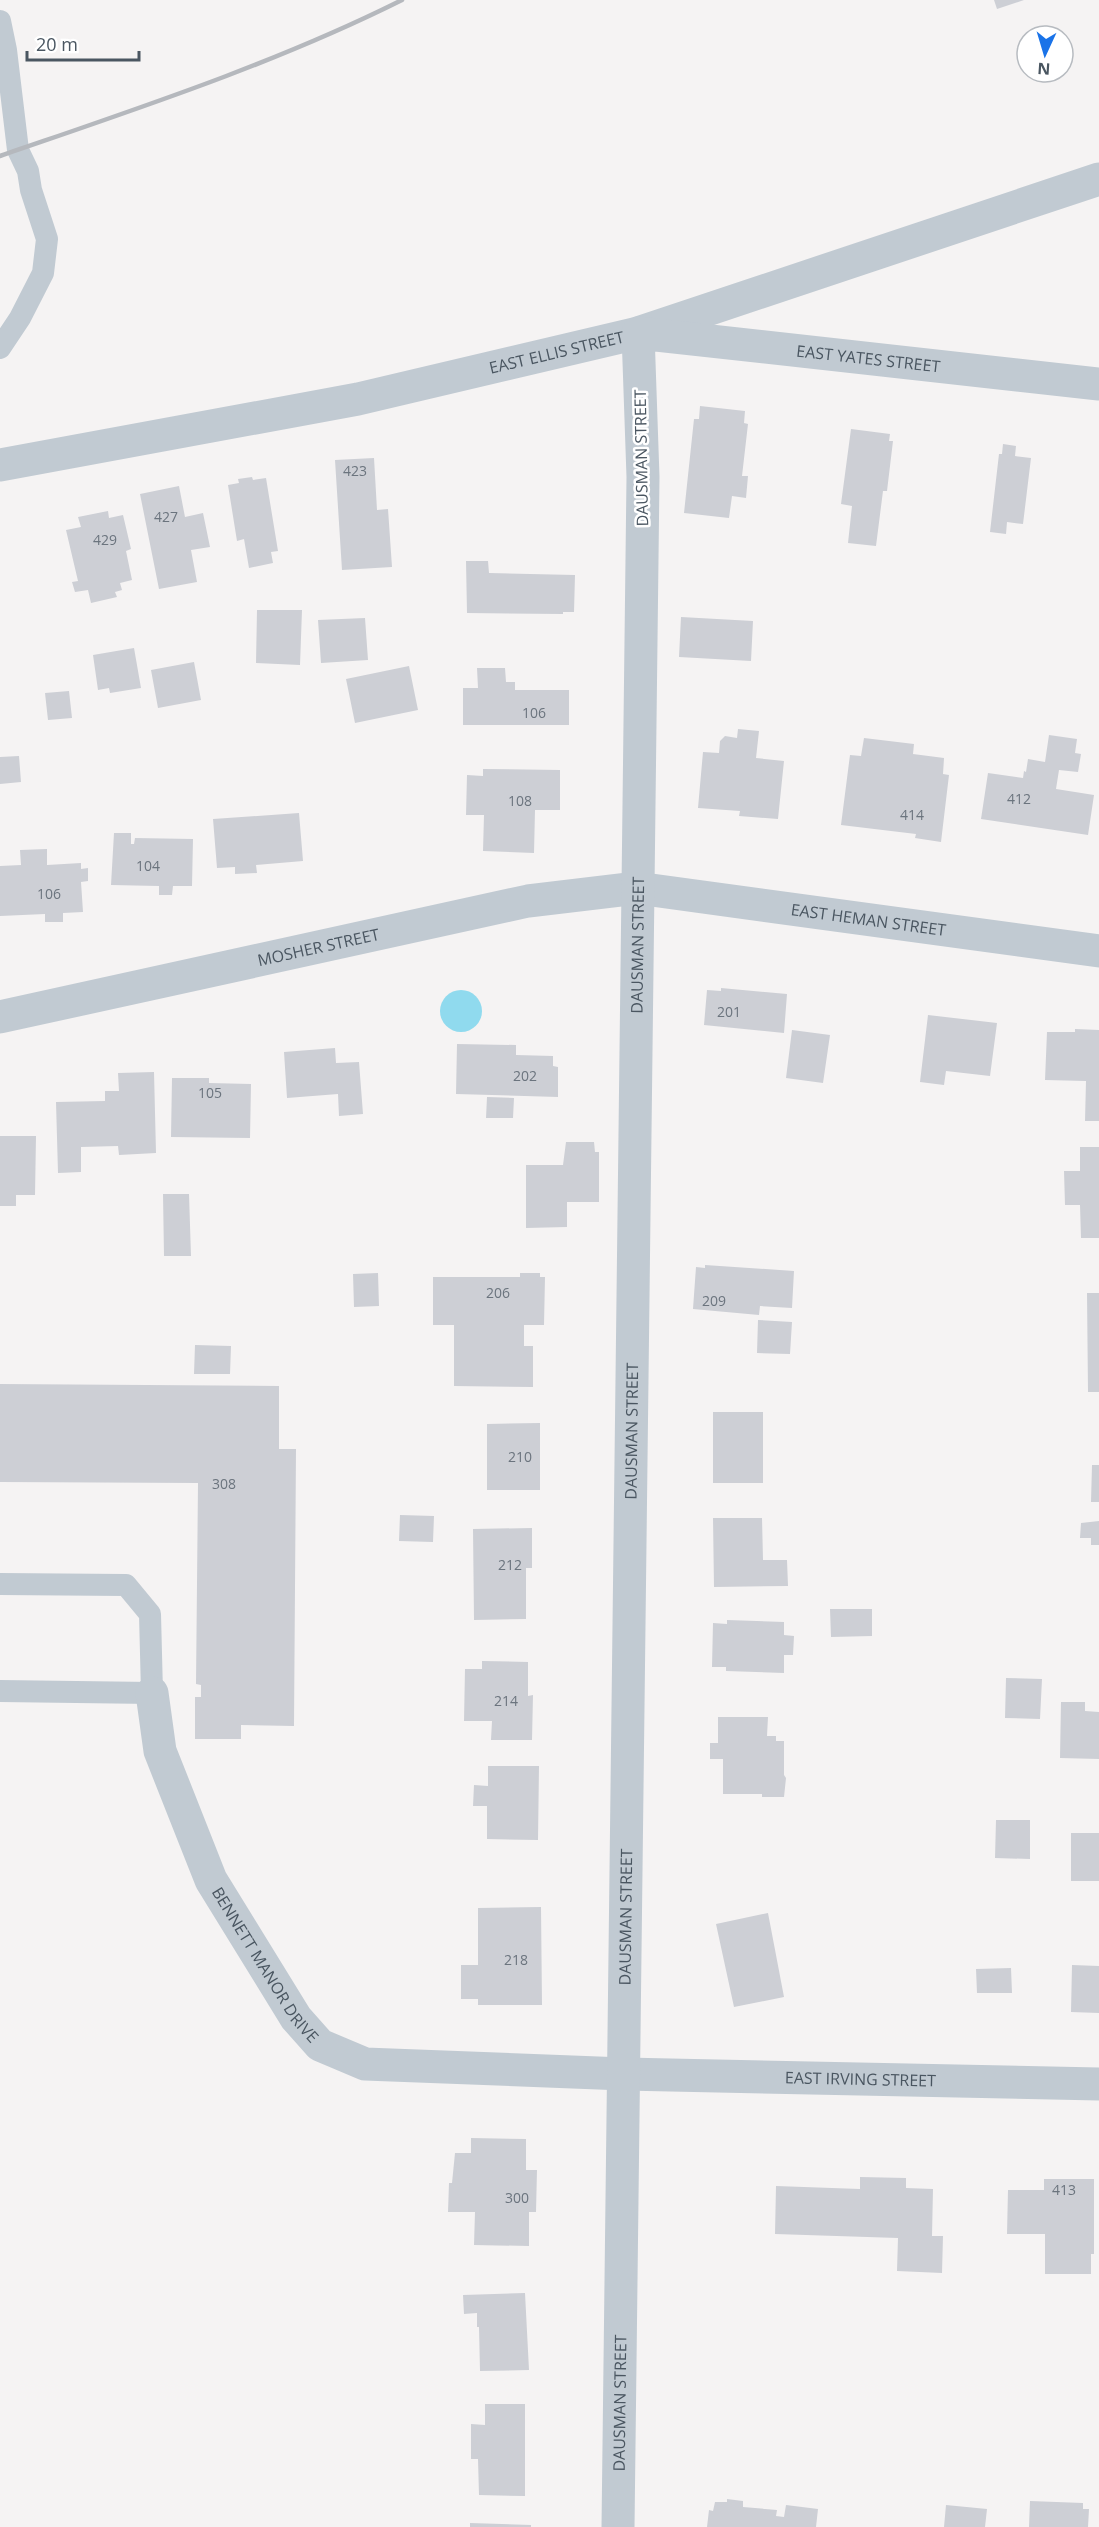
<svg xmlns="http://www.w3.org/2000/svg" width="1099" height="2527" font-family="'Open Sans',sans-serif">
<rect width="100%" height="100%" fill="#f5f3f3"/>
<path fill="#90daee" d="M440 1011a21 21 0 1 1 42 0a21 21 0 1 1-42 0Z"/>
<path fill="#cdcfd5" d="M994,0H1024L997,9Z
M700,406L745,411L744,423L748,424L742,476H748L746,498L732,496L729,518L684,513L694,419H699Z
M851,429L890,434L889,441H893L887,491H883L876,546L848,543L852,506L841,504Z
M1003,444L1016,446L1015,456L1031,458L1023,524L1007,522L1006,534L990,532L999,454H1002Z
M374,458L377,510L388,509L392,567L342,570L335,460Z
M252,477L253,480L266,478L278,551L271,552L273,563L249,568L244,539L237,541L228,485L239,483L238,479Z
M179,486L185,517L203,513L210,547L191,550L197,582L159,589L140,494Z
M108,511L109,518L123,515L131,549L126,551L132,580L120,583L122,590L115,592L117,597L91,603L88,590L75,592L72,582L78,581L66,530L81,527L78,517Z
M466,561H488L489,573L575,575L574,612H563V614L467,613Z
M257,610H302L300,665L256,663Z
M681,617L753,621L751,661L679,657Z
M365,618L368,660L321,663L318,620Z
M134,648L141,688L110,693L109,688L98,690L93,655Z
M194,662L201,700L158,708L151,670Z
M409,666L418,710L355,723L346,679Z
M477,668H505L506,682H515V690H569V725H463V688H478Z
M69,691L72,718L48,720L45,693Z
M738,729L759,731L756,758L784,761L778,819L739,816L740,811L698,808L703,752L719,753L720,741L725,736L737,738Z
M1049,735L1077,739L1075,753L1081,754L1078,772L1059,770L1056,789L1094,795L1088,835L981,819L988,773L1023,778L1024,771L1026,772L1028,759L1045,762Z
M864,738L914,744L913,754L944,758L943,774L949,775L941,842L915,838L916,834L841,825L850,755L861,756Z
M19,756L21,782L0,784V757Z
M483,769L560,770V810H535L534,853L483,851L484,815H466L467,775L483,776Z
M299,813L303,861L256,865L257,873L235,874V867L217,868L213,819Z
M114,833H131V844H134L135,838L193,839L192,886H173L172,895H159V886L111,885Z
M47,849V865L81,863V869L88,868V881L81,882L83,912L63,913V922H45V914L0,916V866L21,865L20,850Z
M721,988L787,994L784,1033L704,1025L707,990L721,991Z
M928,1015L997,1023L990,1076L946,1071L944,1085L920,1082Z
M1075,1029L1099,1030V1121H1085L1086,1081L1045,1080L1047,1032H1075Z
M792,1030L830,1035L823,1083L786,1078Z
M457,1044L516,1045V1055L553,1056V1066L558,1067V1097L456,1094Z
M335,1048L336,1063L359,1062L363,1114L339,1116L338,1094L287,1098L284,1052Z
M154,1072L156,1153L119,1155L118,1146L81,1147V1172L58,1173L56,1102L105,1101V1091H119L118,1073Z
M172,1078H209V1083L251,1084L250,1138L171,1137Z
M487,1097L514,1098L513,1118H486Z
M0,1136H36L35,1195H16V1206H0Z
M566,1142H594L595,1152H599V1202H567V1227L526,1228V1165H563Z
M1080,1147H1099V1238H1081L1080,1205H1065L1064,1171H1080Z
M163,1194H189L191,1256H164Z
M705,1265L794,1271L792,1308L760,1306L759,1315L693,1309L696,1267L705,1268Z
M378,1273L379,1306L354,1307L353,1274Z
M520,1273H540V1277H545L544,1325H524V1346H533V1387L454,1386V1325H433V1277H520Z
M1087,1293H1099V1392H1088Z
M758,1320L792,1322L790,1354L757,1353Z
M195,1345L231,1346L230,1374H194Z
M0,1384L279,1386V1449H296L294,1726L241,1725V1739H195V1697H201V1685L196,1684L198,1483L0,1482Z
M713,1412H763V1483H713Z
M540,1423V1490H487V1424Z
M1092,1465H1099V1502H1091Z
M400,1515L434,1516L433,1542L399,1541Z
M713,1518H762L763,1560H787L788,1586L714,1587Z
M1099,1521V1545H1091V1538H1080L1081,1523Z
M532,1528V1568H526V1619L474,1620L473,1529Z
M830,1609H872V1636L831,1637Z
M727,1620L784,1622V1635L794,1636L793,1655H784V1673L726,1671V1667H712L713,1623L727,1624Z
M482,1661L528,1662V1696L533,1695L532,1740H491L492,1721H464L465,1669H482Z
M1006,1678L1042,1679L1040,1719L1005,1718Z
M1061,1702H1085V1711L1099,1712V1759L1060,1758Z
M718,1717H768L767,1736H776V1741H784V1775L786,1778L784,1797H762V1794H723V1759H710V1743H718Z
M488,1766H539L538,1840L487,1839V1806H473L474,1785L488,1786Z
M996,1820H1030V1859L995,1858Z
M1071,1833H1099V1881H1071Z
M541,1907L542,2005H478V1999H461V1965H478V1908Z
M768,1913L784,1997L734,2007L716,1924Z
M1072,1965L1099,1966V2013L1071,2012Z
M1011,1968L1012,1993H977L976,1969Z
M471,2138L526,2139V2170H537L536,2212H529V2246L474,2245L475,2212H448L449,2183H452L455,2153H471Z
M860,2177L906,2178V2188L933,2189L932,2236H943L942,2273L897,2271L898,2238L775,2234L776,2186L860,2189Z
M1044,2179H1094V2254H1091V2274H1045V2234H1007L1008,2190H1044Z
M525,2293L529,2370L480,2371L479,2327H477V2313L464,2314L463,2295Z
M485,2404H525V2496L479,2495L478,2459H471V2424L485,2425Z
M727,2499L743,2501V2507L777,2510L776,2516L784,2517L786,2505L818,2509L816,2527H707L709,2510L713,2511L715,2502H727Z
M1030,2501L1083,2503V2509H1089L1088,2527H1029Z
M946,2505L987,2509L985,2527H944Z
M470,2523L531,2525V2527H470Z"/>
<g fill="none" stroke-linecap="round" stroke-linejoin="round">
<path stroke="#c1cad2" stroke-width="22" d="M0,21L6,50
M0,51L6,50L18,150L28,171L31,190L47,239L43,273L20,318L0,348
M0,1584L126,1585L150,1614L152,1693L0,1691"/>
<g stroke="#c1cad2" stroke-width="33">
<path id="s1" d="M0,465L358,399L638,333L1099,179"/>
<path id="s2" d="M0,1017L528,901L637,888L1099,951"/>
<path id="s3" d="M152,1693L160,1751L211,1880L296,2018L320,2045L365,2064L624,2074L1099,2084"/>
<path id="s4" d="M618,2527L643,477L638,333L1099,384"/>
</g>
<path stroke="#b5b8bd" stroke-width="4.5" d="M0,156C136,109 274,64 402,0"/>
</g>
<g text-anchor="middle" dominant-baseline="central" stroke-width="5" stroke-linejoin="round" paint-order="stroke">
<g font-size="14" fill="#6b747e">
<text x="355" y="470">423</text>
<text x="166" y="516">427</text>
<text x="105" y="539">429</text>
<text x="534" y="712">106</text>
<text x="1019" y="798">412</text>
<text x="520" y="800">108</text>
<text x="912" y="814">414</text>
<text x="148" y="865">104</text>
<text x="49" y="893">106</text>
<text x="729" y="1011">201</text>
<text x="525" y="1075">202</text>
<text x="210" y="1092">105</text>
<text x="498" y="1292">206</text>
<text x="714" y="1300">209</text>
<text x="520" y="1456">210</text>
<text x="224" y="1483">308</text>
<text x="510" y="1564">212</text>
<text x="506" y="1700">214</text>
<text x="516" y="1959">218</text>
<text x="1064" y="2189">413</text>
<text x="517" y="2197">300</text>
</g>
<g font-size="16" fill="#4a5661" stroke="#fff">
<text stroke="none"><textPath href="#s1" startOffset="568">EAST ELLIS STREET</textPath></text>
<text stroke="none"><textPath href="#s4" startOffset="2426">EAST YATES STREET</textPath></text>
<text transform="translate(641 458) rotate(-91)">DAUSMAN STREET</text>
<text stroke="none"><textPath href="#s2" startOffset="884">EAST HEMAN STREET</textPath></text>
<text stroke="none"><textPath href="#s4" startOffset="1582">DAUSMAN STREET</textPath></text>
<text stroke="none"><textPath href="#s2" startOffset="326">MOSHER STREET</textPath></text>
<text stroke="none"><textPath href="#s4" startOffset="1096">DAUSMAN STREET</textPath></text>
<text stroke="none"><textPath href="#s4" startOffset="610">DAUSMAN STREET</textPath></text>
<text stroke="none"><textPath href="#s3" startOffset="298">BENNETT MANOR DRIVE</textPath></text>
<text stroke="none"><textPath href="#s3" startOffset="940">EAST IRVING STREET</textPath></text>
<text stroke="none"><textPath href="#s4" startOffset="124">DAUSMAN STREET</textPath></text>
</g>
</g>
<g transform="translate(1045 54) rotate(184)"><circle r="28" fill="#ffffff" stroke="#b7bbc0" stroke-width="1.5"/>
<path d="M0-4.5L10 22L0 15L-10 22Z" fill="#1a73e8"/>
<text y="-9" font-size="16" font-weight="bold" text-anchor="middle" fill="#4a5661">N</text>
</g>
<path d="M27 51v9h112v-9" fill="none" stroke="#4a5661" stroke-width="3"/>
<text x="36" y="51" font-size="18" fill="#4a5661" stroke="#ffffff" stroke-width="4.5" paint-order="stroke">20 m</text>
</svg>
